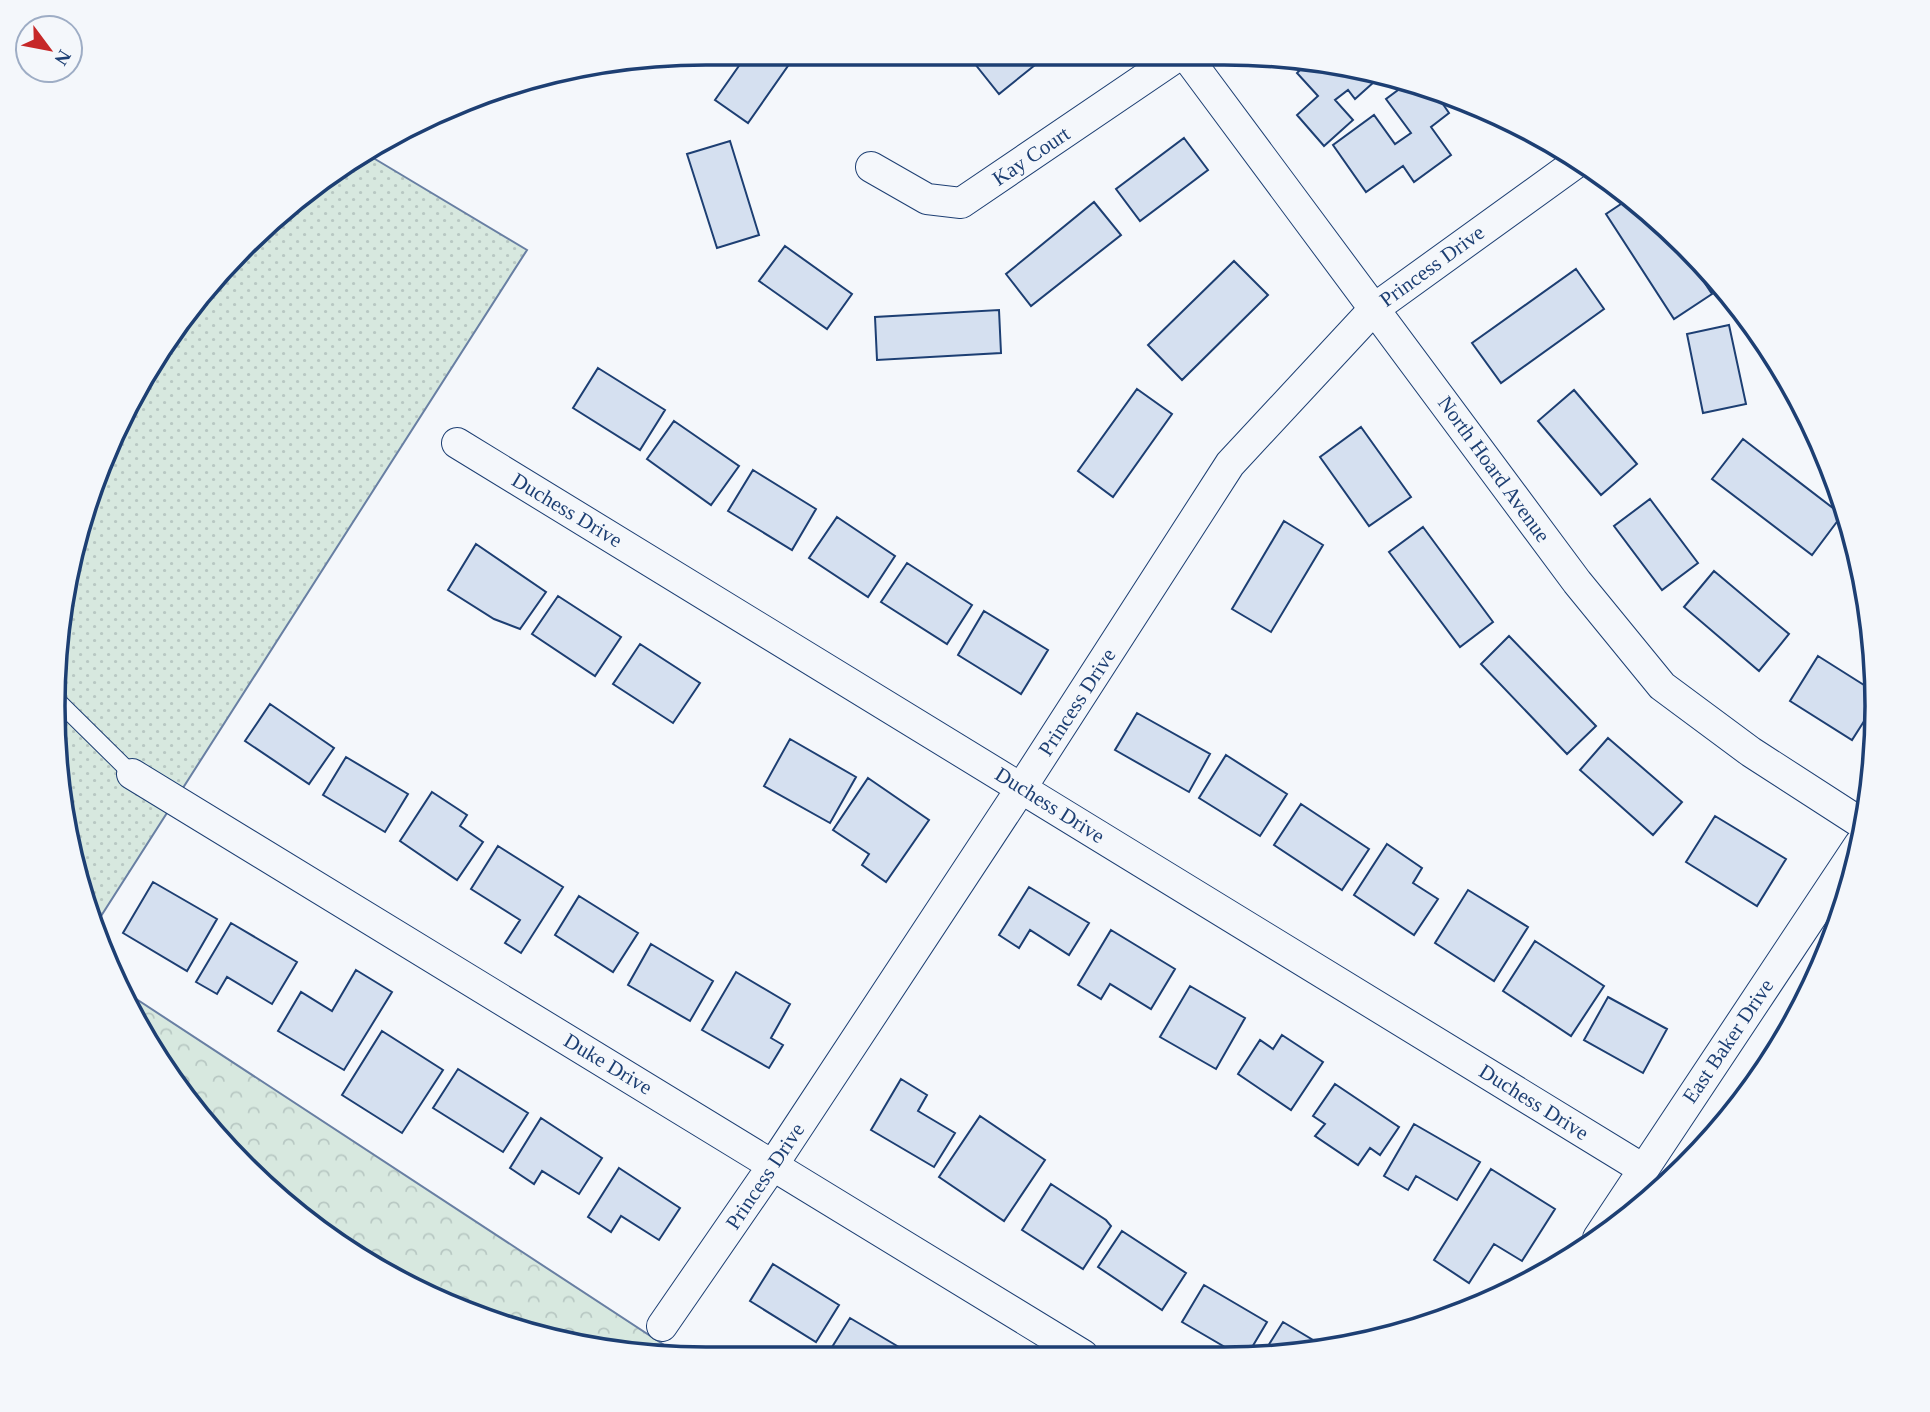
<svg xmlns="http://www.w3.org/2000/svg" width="1930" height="1412" font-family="Georgia,serif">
<defs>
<pattern id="grass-dots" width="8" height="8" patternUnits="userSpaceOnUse" patternTransform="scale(1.75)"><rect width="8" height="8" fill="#d7e8df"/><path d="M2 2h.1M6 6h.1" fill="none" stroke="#b8c8c3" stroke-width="1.8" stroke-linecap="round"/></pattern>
<pattern id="forest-crowns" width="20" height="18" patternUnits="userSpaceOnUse" patternTransform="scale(1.75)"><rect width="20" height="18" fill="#d7e8df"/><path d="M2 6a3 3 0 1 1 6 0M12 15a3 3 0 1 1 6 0" fill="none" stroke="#b8c8c3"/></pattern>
</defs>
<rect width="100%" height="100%" fill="#f4f7fb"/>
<path fill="url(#grass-dots)" stroke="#687fa3" stroke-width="2" d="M365,153L527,250L94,927L58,791L65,579L120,417L214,275L343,162Z"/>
<path fill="url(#forest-crowns)" stroke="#687fa3" stroke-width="2" d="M121,989L684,1358H663L496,1325L380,1272L275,1198L188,1104Z"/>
<path fill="#d5e0f0" stroke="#1d3f73" stroke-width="2" d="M748,53H797L748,123L715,100Z
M887,53H914L909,63Z
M979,53H1050L999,94L971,59Z
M1307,63L1384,73L1355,99L1348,90L1335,100L1353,120L1324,146L1297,115L1318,96L1297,73Z
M1409,82L1436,94L1449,113L1431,127L1451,155L1414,182L1403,166L1366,192L1333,145L1374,115L1395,144L1411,133L1386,99Z
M1184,138L1208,170L1140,221L1116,189Z
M730,141L759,235L717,248L687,154Z
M1627,200L1688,258L1712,294L1674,319L1606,214Z
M1094,202L1121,235L1031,306L1006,274Z
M785,246L852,294L827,329L759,281Z
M1234,261L1268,295L1182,380L1148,345Z
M1576,269L1604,309L1501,383L1472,343Z
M999,310L1001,353L877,360L875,317Z
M1729,325L1746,404L1703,413L1687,334Z
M598,368L665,410L640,450L573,408Z
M1137,389L1172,414L1113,497L1078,471Z
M1574,390L1637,464L1601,495L1538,421Z
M674,421L739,466L711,505L647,459Z
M1361,427L1411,497L1369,526L1320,457Z
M1743,439L1842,515L1812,555L1712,479Z
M753,470L816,509L792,550L728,511Z
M1650,499L1698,563L1662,590L1614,526Z
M837,517L895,556L868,597L809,558Z
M1284,521L1323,545L1271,632L1232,609Z
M1423,527L1493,622L1460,647L1389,552Z
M476,544L546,592L520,629L494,619L448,590Z
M907,563L972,605L947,644L881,602Z
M1714,571L1789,634L1759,671L1684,607Z
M558,596L621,637L595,676L532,634Z
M984,611L1048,650L1021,694L958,655Z
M1509,636L1596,726L1567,754L1481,664Z
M640,644L700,683L673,723L613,684Z
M1818,656L1875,692V704L1852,740L1790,701Z
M270,704L334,748L309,784L245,741Z
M1137,713L1210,754L1189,792L1115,750Z
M1608,738L1682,802L1653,835L1580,770Z
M790,739L856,777L830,823L764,786Z
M1226,755L1287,794L1260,836L1199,798Z
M346,757L408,794L385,832L323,795Z
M868,778L929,820L886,882L862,865L869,854L833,830Z
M432,792L467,815L460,826L483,842L457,880L400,841Z
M1301,804L1369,849L1342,890L1274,845Z
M1715,816L1786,859L1757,906L1686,862Z
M1387,844L1422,868L1413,883L1438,899L1414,935L1354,895Z
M498,846L563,887L521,953L505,943L520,920L471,889Z
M153,882L217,919L187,971L123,933Z
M1029,887L1089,923L1069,955L1030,930L1019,948L999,935Z
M1468,890L1528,927L1494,981L1435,943Z
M579,896L638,933L613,972L555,935Z
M231,923L297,962L272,1004L227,977L217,994L196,982Z
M1111,930L1175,969L1151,1009L1110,984L1101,999L1078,985Z
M1535,941L1604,986L1571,1036L1503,991Z
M651,944L713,981L690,1021L628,985Z
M356,970L392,992L344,1070L278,1031L301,992L332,1011Z
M736,972L790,1004L771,1038L783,1045L769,1068L702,1030Z
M1190,986L1245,1018L1216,1069L1160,1037Z
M1608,997L1667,1029L1643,1073L1584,1040Z
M382,1031L443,1070L402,1133L342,1095Z
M1282,1035L1323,1062L1291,1110L1238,1074L1260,1040L1273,1049Z
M458,1069L528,1113L503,1152L433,1108Z
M901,1079L927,1095L918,1111L955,1133L934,1167L871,1130Z
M1335,1084L1399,1127L1380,1155L1370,1148L1358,1165L1315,1136L1325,1124L1313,1116Z
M980,1116L1045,1160L1004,1221L939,1177Z
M541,1118L602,1158L579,1194L542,1171L534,1184L510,1168Z
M1414,1124L1480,1162L1457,1200L1416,1176L1408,1190L1384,1176Z
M619,1168L680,1208L659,1240L621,1216L611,1232L588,1217Z
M1491,1169L1555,1209L1522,1261L1494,1244L1469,1283L1434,1260Z
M1051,1184L1106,1220L1111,1226L1083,1269L1022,1230Z
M1122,1231L1186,1273L1162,1310L1098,1267Z
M773,1264L839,1305L816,1342L750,1301Z
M1204,1285L1267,1322L1248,1354H1237L1182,1322Z
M850,1318L914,1356L837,1357L829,1352Z
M1283,1322L1328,1349L1310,1354H1263Z"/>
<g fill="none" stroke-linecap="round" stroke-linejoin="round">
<g stroke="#1d3f73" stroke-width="18">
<path id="lane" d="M61,704L132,774"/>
</g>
<g stroke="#1d3f73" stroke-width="32">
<path id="street" d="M1184,53L1577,582L1662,686L1751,752L1864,825
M871,167L927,199L961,203L1182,53
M457,443L1643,1169
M132,774L1083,1355
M1598,1238L1859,845
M662,1326L773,1165L1022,787L1230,464L1375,308L1580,160"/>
</g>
<use href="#lane" stroke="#f4f7fb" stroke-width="16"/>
<use href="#street" stroke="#f4f7fb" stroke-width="30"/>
</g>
<g text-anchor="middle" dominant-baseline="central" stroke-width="5" stroke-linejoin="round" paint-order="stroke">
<g font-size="21" fill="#1d3f73" stroke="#f4f7fb">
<text transform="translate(1031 156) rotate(-34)">Kay Court</text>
<text transform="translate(1432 266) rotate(-36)">Princess Drive</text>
<text transform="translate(1494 469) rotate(54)">North Hoard Avenue</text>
<text transform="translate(567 510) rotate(31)">Duchess Drive</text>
<text transform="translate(1077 702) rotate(-57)">Princess Drive</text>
<text transform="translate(1050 805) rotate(32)">Duchess Drive</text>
<text transform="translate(1728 1041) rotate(-56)">East Baker Drive</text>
<text transform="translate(608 1064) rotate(31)">Duke Drive</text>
<text transform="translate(1534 1102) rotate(32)">Duchess Drive</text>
<text transform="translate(765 1176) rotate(-56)">Princess Drive</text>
</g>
</g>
<path d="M0 0H1930V1412H0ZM706 65H1224A641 641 0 0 1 1865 706V706A641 641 0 0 1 1224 1347H706A641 641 0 0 1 65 706V706A641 641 0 0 1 706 65Z" fill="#f4f7fb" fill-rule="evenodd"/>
<path fill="none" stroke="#1d3f73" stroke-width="3.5" d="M706 65H1224A641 641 0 0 1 1865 706V706A641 641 0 0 1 1224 1347H706A641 641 0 0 1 65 706V706A641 641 0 0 1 706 65Z"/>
<g transform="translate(49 49) rotate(122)"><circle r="33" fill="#f4f7fb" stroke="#9eadc5" stroke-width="2"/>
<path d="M0-5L12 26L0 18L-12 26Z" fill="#c62828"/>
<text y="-10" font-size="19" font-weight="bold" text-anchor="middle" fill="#1d3f73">N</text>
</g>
</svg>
